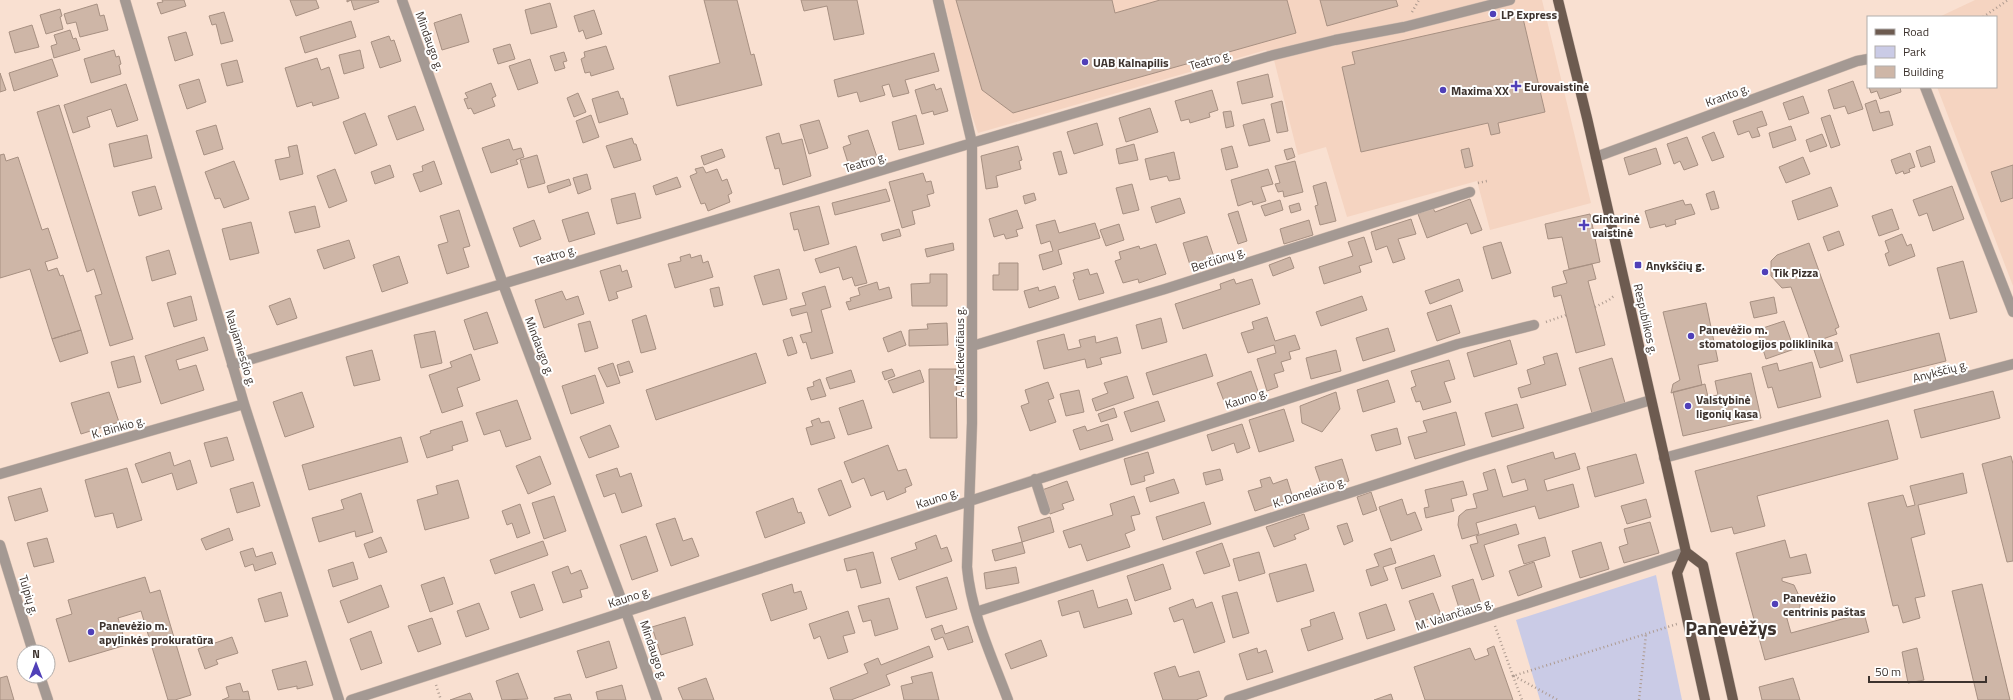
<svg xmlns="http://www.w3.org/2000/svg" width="2013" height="700" font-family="'Titillium Web',sans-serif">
<rect width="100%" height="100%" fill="#f9e0d1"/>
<path fill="#f5d4c1" d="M944,0H1542L1591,203L1490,230L1477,181L1347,217L1326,147L1298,155L1274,60L1266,50L978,133L968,104Z
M1975,0H2013V286L1937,87H1996V17H1939Z"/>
<path fill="#cacbe6" d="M1656,575L1682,700H1540L1516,620Z"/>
<path fill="#ceb6a7" stroke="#a79082" d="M162,0H184L186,6L161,14L157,3L163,2Z
M290,0H316L319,8L296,16Z
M347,0H378L379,2L354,10L351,0L347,2Z
M704,0H737L751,55L754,54L762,85L677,106L669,76L720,63Z
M801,0H857L864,34L834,40L827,6L804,11Z
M956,0H1112L1115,13L1160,0H1287L1296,33L1013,113L982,90Z
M1320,0H1396L1398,6L1327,26Z
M550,3L557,27L531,34L525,10Z
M97,4L100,16L104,15L108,30L80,37L76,22L67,24L64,14Z
M60,9L62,16L60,17L63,29L46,34L40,15Z
M594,10L602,34L586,39L583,30L579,32L574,16Z
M224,12L233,41L221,44L216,24L212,25L209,16Z
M461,14L469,42L442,50L434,23Z
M1522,14L1545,112L1498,123L1500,133L1491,135L1488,123L1361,152L1342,67L1355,64L1352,52Z
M351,21L356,37L305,53L300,37Z
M32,25L39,47L15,53L9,32Z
M70,30L73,39L76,38L80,50L54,58L51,46L57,44L54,35Z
M186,32L193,55L175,61L168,37Z
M389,36L391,41L394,40L401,61L380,68L371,42Z
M510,44L515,59L498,64L493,49Z
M606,46L614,69L591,76L590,72L585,73L581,59L585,57L584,52Z
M114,50L116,57L119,56L121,64L119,65L121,74L91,83L84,59Z
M360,50L364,68L344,74L339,55Z
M564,52L567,61L563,62L565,68L555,71L550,56Z
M934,53L939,71L905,80L909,93L893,97L889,84L882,86L885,95L860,102L857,92L838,97L834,80Z
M317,58L321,70L329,67L339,98L313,106L312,102L297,107L285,68Z
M52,59L58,76L14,91L9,73Z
M530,59L538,83L518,90L509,66Z
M237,60L243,82L227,86L221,64Z
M0,73L6,90L0,92Z
M1268,74L1273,97L1242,104L1237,82Z
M199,79L206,102L187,109L179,85Z
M1853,81L1863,109L1848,114L1845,106L1834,109L1828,90Z
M491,83L496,96L492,98L495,106L474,114L471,108L468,109L464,99L468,98L465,93Z
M126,84L138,120L117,127L111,109L87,117L90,127L73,133L64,105Z
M934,84L936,90L941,88L948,111L934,115L933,111L922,114L915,90Z
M1869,87H1900L1901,92L1880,99L1877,91L1871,93Z
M1212,90L1218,110L1209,113L1210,117L1190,123L1189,119L1181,121L1175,101Z
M618,91L621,99L623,98L628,114L599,123L592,99Z
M578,93L586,112L574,117L567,98Z
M1803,96L1809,113L1789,120L1783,103Z
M1876,100L1880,113L1889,111L1893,125L1873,131L1865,104Z
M1282,101L1288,131L1277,133L1271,104Z
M59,105L133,339L110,346L95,296L102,294L94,269L87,272L37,112Z
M415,106L424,130L397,140L388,116Z
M1150,108L1158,132L1126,142L1119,118Z
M1231,111L1234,126L1226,128L1223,112Z
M1762,111L1767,125L1757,128L1760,136L1752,138L1749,131L1738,135L1733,121Z
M365,113L377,145L355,154L343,122Z
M591,115L599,137L583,143L576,121Z
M916,115L924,144L899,150L892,122Z
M1830,115L1840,145L1831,148L1821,118Z
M1264,119L1270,141L1249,146L1243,125Z
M819,120L828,148L809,154L800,125Z
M1097,123L1103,145L1074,154L1067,132Z
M216,125L223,149L204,155L196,131Z
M1791,126L1796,140L1773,148L1769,133Z
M868,130L877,157L849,166L843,147L851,144L848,136Z
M1714,132L1724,157L1712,161L1702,137Z
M779,133L782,144L802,139L811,176L783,185L779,168L775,169L766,137Z
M1822,134L1827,146L1810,152L1806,140Z
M147,135L152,158L114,167L109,144Z
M1687,137L1698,165L1684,170L1680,161L1674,164L1667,144Z
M632,138L634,144H636L641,160L614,168L606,146Z
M509,139L513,150L521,148L524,157L516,160L518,164L491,173L482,148Z
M1134,144L1138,160L1119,164L1116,149Z
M297,145L303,174L280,180L275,160L290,157L288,147Z
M1018,146L1022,160L1019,161L1021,169L996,176L998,187L986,189L981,156Z
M1232,146L1238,167L1226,170L1221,149Z
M1930,146L1935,162L1921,167L1916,151Z
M1292,148L1295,157L1287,160L1284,150Z
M1469,148L1473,166L1465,168L1461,150Z
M1656,148L1661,164L1629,175L1624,158Z
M722,149L725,157L704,165L701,156Z
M1061,151L1067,173L1059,175L1053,153Z
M1174,152L1180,179L1169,181L1167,176L1150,180L1145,159Z
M1910,153L1915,167L1909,169L1910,172L1904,174L1903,171L1896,174L1891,160Z
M4,154L6,161L18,157L42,230L48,228L58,258L45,262L48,271L57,268L60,276L63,275L81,330L52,339L30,269L0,278V155Z
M537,155L545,183L528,188L520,160Z
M1803,157L1810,174L1786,183L1779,167Z
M234,161L249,199L224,208L220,198L215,199L205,172Z
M434,161L442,184L420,192L413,174L423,171L422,166Z
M1295,161L1303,192L1284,197L1283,191L1278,192L1275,184L1280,183L1275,166Z
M390,165L394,177L375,184L371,172Z
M2013,165V198L2001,202L1991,172Z
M703,167L706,173L717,169L722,181L727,179L732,193L728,195L730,202L708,211L705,203L701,204L690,176L697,173L695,169Z
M335,169L347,201L329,208L317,176Z
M1268,169L1273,184L1261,187L1266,201L1253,205L1252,201L1238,206L1231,180Z
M923,173L926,182L931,181L934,193L927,195L930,206L912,211L915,224L902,228L889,182Z
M587,174L591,189L578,194L573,178Z
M677,177L681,187L656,195L653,186Z
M569,179L571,185L549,193L547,186Z
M1326,182L1336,221L1320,225L1315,206L1318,205L1313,186Z
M1132,184L1139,210L1123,214L1116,188Z
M155,186L162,209L139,216L132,192Z
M1952,186L1964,219L1933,231L1927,213L1919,216L1913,200Z
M1831,187L1838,206L1798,220L1792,201Z
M886,189L890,201L835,215L832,203Z
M1714,191L1719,208L1711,210L1706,194Z
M635,193L641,218L617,224L611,199Z
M1034,193L1036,200L1025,204L1023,196Z
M1180,198L1185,213L1156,223L1151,207Z
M1470,199L1482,230L1471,234L1467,223L1427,238L1418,214L1433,208L1435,212Z
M1280,200L1283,210L1265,216L1261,206Z
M1683,200L1685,205L1691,204L1695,214L1675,220L1676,224L1666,227L1665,224L1650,228L1645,211Z
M1299,203L1301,210L1291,213L1289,206Z
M315,206L320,227L295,233L289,212Z
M819,206L829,244L804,251L798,229L794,230L790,213Z
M1892,209L1899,229L1879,236L1872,216Z
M459,210L470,246L463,248L469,267L447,274L438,245L448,242L440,216Z
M1017,210L1023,228L1016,230L1018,236L1006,239L1004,234L994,237L989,219Z
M1238,211L1247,241L1238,244L1228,214Z
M588,212L595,234L569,242L562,220Z
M1590,214L1600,262L1569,269L1562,237L1548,239L1545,224Z
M1411,219L1416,234L1398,239L1405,259L1393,263L1387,246L1376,250L1371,232Z
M534,220L541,239L520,247L513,228Z
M1055,220L1059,233L1095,223L1100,238L1058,250L1062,264L1043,270L1039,255L1053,251L1050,241L1041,244L1036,225Z
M1309,220L1313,235L1284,244L1280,229Z
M251,222L259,253L230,260L222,229Z
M1119,224L1124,240L1106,246L1100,230Z
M899,229L901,236L883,241L881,234Z
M1839,231L1844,245L1828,251L1823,237Z
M1902,234L1907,246L1911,244L1915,256L1889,266L1885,254L1889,252L1885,241Z
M1207,236L1215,260L1201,264L1200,262L1190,265L1183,243Z
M1364,237L1372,262L1359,266L1361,272L1324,284L1319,267L1353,256L1348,242Z
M349,240L355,258L324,269L317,250Z
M1501,242L1511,273L1492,279L1483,247Z
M953,243L954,250L927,257L925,249Z
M1809,243L1839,327L1835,329L1837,334L1766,359L1757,330L1784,321L1793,346L1810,340L1791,287L1782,288L1771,276V261L1777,255Z
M1156,244L1166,274L1139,283L1138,279L1123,283L1115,261L1121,259L1119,252L1139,246L1140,249Z
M856,246L867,283L855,286L852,277L843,280L839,267L820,273L815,259Z
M169,250L176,274L152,281L146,257Z
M690,254L691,258L701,255L703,263L708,261L713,277L675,288L668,264L681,261L680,257Z
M399,256L408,283L382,292L373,265Z
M1290,257L1294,268L1273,276L1269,265Z
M1963,261L1977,312L1950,319L1937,268Z
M999,263H1018V290H993V275H999Z
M1592,264L1596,279L1588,281L1605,345L1576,353L1561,295L1554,297L1552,287L1567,283L1563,271Z
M620,265L622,272L627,270L632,287L616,292L618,298L609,301L600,271Z
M779,269L787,299L763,305L754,276Z
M1088,269L1090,275L1097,273L1104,293L1079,300L1073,280L1075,279L1073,273Z
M930,274H947V306H912L911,284L930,283Z
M1234,279L1236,284L1252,279L1260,304L1183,329L1175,304L1221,289L1220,284Z
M1459,279L1463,291L1430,304L1425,291Z
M877,282L879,290L889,287L892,298L849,310L846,302L851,301L850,298L860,295L858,288Z
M825,286L831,307L821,310L833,353L811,359L806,342L803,343L800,335L812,332L807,312L792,316L790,309L806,305L802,293Z
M1055,286L1059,298L1029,308L1024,291L1038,287L1039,291Z
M719,287L723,305L714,307L710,289Z
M562,291L566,300L578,296L584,314L544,328L535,300Z
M191,296L197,320L174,327L167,303Z
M1362,296L1367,310L1321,326L1316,312Z
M1774,297L1777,313L1754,318L1750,302Z
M290,298L297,318L277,325L269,306Z
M1706,303L1718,361L1698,365L1702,385L1671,393L1673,384L1680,380L1663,312Z
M1451,305L1460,333L1437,341L1427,313Z
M487,312L498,343L474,350L464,320Z
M646,315L656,349L641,353L632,320Z
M1267,317L1275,341L1295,335L1300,349L1289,352L1291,359L1281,362L1284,371L1274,374L1278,387L1267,391L1257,359L1276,353L1274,345L1248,353L1241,333L1254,329L1252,322Z
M1161,318L1167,342L1142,349L1136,325Z
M590,321L598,348L585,352L578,324Z
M947,323L948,345L909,346V330L928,329L927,324Z
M1388,328L1395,351L1363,361L1356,338Z
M81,330L88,353L60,362L52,339Z
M435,331L442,363L421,368L414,335Z
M901,331L906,345L888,352L883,338Z
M1939,333L1946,361L1857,383L1850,355Z
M1064,334L1068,350L1081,347L1079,340L1095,336L1096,343L1117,337L1121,353L1100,358L1102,364L1087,368L1085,359L1044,369L1037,341Z
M204,337L208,350L176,360L179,370L196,365L204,390L161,404L145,356Z
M792,337L797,353L788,356L783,340Z
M1510,340L1517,364L1474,377L1467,353Z
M1837,342L1843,361L1820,368L1814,350Z
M372,350L380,380L354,386L346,357Z
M1336,350L1341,371L1311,379L1306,358Z
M756,353L766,383L656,420L646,390Z
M1557,353L1566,385L1521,398L1518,388L1531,384L1527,370L1545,364L1543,357Z
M471,354L480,380L457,388L463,406L442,413L429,375L452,367L450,362Z
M1206,354L1213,376L1153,395L1146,373Z
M134,356L141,382L118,388L111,362Z
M1612,358L1625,403L1592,413L1579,368Z
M1449,360L1455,379L1444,382L1451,402L1423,410L1420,401L1416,402L1411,388L1416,386L1411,371Z
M629,361L633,372L620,376L617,365Z
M1812,362L1821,397L1778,408L1772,387L1768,388L1762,367L1777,363L1779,371Z
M613,363L620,383L607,387L598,368Z
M892,369L895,376L885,380L882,372Z
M929,369H956L957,438H930Z
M851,370L855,382L830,389L826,378Z
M920,370L924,382L893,393L888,381Z
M1251,371L1260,397L1227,409L1217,383Z
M1751,373L1761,418L1683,436L1673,392L1705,384L1708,397L1718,395L1715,381Z
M595,375L604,403L571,414L562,386Z
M1127,376L1134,398L1096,411L1092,399L1108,393L1104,383Z
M820,379L826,396L811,400L807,388L814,386L813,382Z
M1388,380L1395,402L1363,412L1357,390Z
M1048,382L1054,398L1048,400L1056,422L1030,431L1021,406L1029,403L1025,390Z
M1079,390L1084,412L1066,416L1060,394Z
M1993,391L2000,418L1921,438L1914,410Z
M109,392L119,422L81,434L71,403Z
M302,392L314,427L285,437L273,402Z
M1336,392L1340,409L1322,432L1302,423L1300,406Z
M517,400L531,439L506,447L500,430L484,435L476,413Z
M863,400L872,428L848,435L839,408Z
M1158,401L1165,421L1131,432L1124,412Z
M1517,404L1524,428L1492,437L1485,413Z
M1114,408L1117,417L1101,422L1098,414Z
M1284,409L1294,441L1259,452L1249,420Z
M1456,412L1465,445L1415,459L1408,437L1427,432L1423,421Z
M819,418L821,423L829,421L835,438L811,445L806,428L813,426L811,421Z
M1888,420L1898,459L1757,496L1765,526L1734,534L1732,527L1711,532L1695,471Z
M462,421L468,441L452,446L453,450L427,458L420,437L431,433L430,431Z
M1108,424L1113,440L1080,450L1073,430L1085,426L1087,431Z
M1242,424L1250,448L1237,453L1234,443L1212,451L1207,435Z
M610,425L619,447L589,458L580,437Z
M1397,428L1401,444L1376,451L1371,435Z
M227,437L234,460L211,467L204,443Z
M401,437L408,462L309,490L302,465Z
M888,445L898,471L906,469L912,485L905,488L906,492L887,500L884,491L871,496L864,478L852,483L844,462Z
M170,452L174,466L190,460L197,483L177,490L172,473L142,483L135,464Z
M1148,452L1154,473L1144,476L1145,481L1131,485L1124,459Z
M1553,452L1555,459L1575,453L1580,469L1544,480L1547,491L1573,484L1579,507L1539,519L1535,506L1476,523L1479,534L1462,539L1458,525L1459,516L1466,510L1477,508L1473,494L1488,490L1483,473L1495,469L1503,497L1528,490L1525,479L1512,483L1507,466Z
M1636,454L1644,483L1595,497L1587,467Z
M540,456L551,484L528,494L516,466Z
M2011,456L2013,464V561L2007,562L1982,464Z
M1342,459L1349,481L1323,490L1315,467Z
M127,468L142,520L117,528L113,513L95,517L85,480Z
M617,468L620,477L631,473L642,506L622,513L615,493L604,497L596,475Z
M1220,469L1223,480L1206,485L1203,473Z
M1963,473L1967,493L1918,505L1925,534L1911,538L1925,596L1915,598L1920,618L1903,623L1898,605L1893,606L1868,503L1903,495L1907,507L1915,505L1910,486Z
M1270,477L1273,484L1287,479L1293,498L1255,511L1248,491L1262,487L1260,480Z
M1174,479L1179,493L1150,502L1146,488Z
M458,480L469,518L425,530L417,500L438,494L436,486Z
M841,480L851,507L829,516L818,489Z
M1067,481L1074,500L1062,504L1064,509L1050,514L1042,490Z
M1463,481L1467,495L1451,499L1454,511L1426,518L1424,508L1429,507L1425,490Z
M253,482L260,506L237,513L230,489Z
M41,488L48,511L15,521L8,497Z
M1371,492L1377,510L1363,515L1357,497Z
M361,493L373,532L356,537L355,531L319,542L312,518L344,509L341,500Z
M554,496L566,531L544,539L532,503Z
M1134,496L1140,514L1131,516L1135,530L1125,534L1130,547L1087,561L1081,544L1069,548L1063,531L1113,515L1110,504Z
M793,498L798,513L801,512L805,523L765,538L756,512Z
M1402,499L1407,515L1415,512L1422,530L1391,541L1379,507Z
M1646,499L1651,517L1627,524L1621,506Z
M1204,502L1211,524L1163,540L1156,517Z
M520,504L530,533L517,538L512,523L507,525L502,511Z
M1304,514L1309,529L1294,535L1296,539L1274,547L1266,527Z
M1050,517L1054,532L1022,542L1018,527Z
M675,518L683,541L692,538L699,556L671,566L656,524Z
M1650,522L1659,553L1624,563L1619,547L1628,544L1624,529Z
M1347,523L1353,541L1344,545L1337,526Z
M1516,524L1519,534L1484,545L1494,576L1482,580L1470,545L1478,543L1476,536Z
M229,528L233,540L206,550L201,539Z
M936,535L941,549L947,547L952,561L899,580L891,558L917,549L915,543Z
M646,536L658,571L632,580L620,545Z
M381,537L387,552L369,558L364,544Z
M1545,537L1550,556L1524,564L1518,545Z
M47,538L54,562L34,567L27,543Z
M1785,540L1790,558L1806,554L1811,573L1782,578V581L1794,585L1800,598V611L1786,615L1791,633L1864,613L1869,632L1765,660L1736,553Z
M543,541L548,555L495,574L490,560Z
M1022,542L1025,553L995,561L992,550Z
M1601,542L1609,569L1580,578L1572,551Z
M1222,543L1230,566L1204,574L1196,552Z
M253,548L256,557L272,552L276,564L255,571L253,564L245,567L240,552Z
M1391,548L1396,563L1383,567L1388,580L1371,586L1366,570L1379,566L1374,554Z
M873,552L881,583L861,588L856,569L847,571L844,559Z
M1259,552L1265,573L1239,581L1233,559Z
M1434,555L1441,576L1402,589L1395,568Z
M353,562L358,579L333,587L328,570Z
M1534,562L1542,587L1518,596L1509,571Z
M1163,564L1171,589L1135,601L1127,576Z
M1306,564L1314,591L1277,602L1269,574Z
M568,566L571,574L581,570L588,588L580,590L582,597L563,603L552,572Z
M1016,567L1019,583L986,589L984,573Z
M145,577L150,593L160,590L191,695L175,700H168L141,611L118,618L126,645L69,662L56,619L72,614L68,600Z
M444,577L453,604L430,612L421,585Z
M947,577L957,609L926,618L916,587Z
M1473,579L1481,604L1460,611L1452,586Z
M534,584L543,610L520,618L511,592Z
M792,584L794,593L801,591L807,609L771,621L762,594Z
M1982,584L2010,700H1978L1952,591Z
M381,585L389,607L348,623L340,601Z
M1093,590L1098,608L1127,599L1132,614L1084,628L1079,611L1062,616L1058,601Z
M281,592L288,616L265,622L258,599Z
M1237,592L1249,633L1233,638L1222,596Z
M1433,593L1441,615L1417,623L1409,601Z
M889,598L898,629L875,636L871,620L863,622L858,606Z
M1193,599L1196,608L1212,602L1225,642L1194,653L1183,619L1174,622L1169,608Z
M479,603L489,629L466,637L457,611Z
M1386,604L1395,630L1367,639L1359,613Z
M848,611L855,633L843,636L848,652L828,659L820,636L814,639L809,624Z
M1334,612L1343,639L1308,651L1301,629L1311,626L1310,620Z
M685,617L693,645L661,655L652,627Z
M432,618L441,644L418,652L408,626Z
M942,625L945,634L968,626L973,642L948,650L943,637L935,640L931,629Z
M371,631L382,663L361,670L350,639Z
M232,637L238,653L216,660L218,664L205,669L198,649Z
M1041,640L1047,656L1011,669L1005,654Z
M609,641L617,668L586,678L577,651Z
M929,646L933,657L886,675L890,685L851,700H834L830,688L868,673L864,664L878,658L881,665Z
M1494,646L1513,700H1425L1414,667L1470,648L1475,660L1489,655L1487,649Z
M1257,648L1258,653L1266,650L1273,672L1247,680L1239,654Z
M1917,648L1924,680L1908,683L1902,652Z
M306,661L313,685L297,689V686L278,690L272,670Z
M1175,666L1179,677L1199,671L1207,696L1196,700H1163L1154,673Z
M932,672L939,700H904L901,686L913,683L911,677Z
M518,673L528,699L502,700L496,681Z
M7,676L14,700H0V678Z
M706,678L714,700H683L678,688Z
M1793,678L1800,700H1762L1759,687Z
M240,683L243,692L248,691L250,700H222L229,697L226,687Z
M622,685L626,700H598L596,692Z
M470,693L473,700H450Z
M570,694L572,700H555L554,698Z
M1391,694L1393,700H1374Z"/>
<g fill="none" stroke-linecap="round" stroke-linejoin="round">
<g stroke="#d3bdb0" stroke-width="11">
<path id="minor" d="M125,0L244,404L339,700
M402,0L503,284L626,612L657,700
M938,0L972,143V423L967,567C971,613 992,657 1008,700
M1925,87L2013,312
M1596,157L1857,61L1868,59
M972,346L1165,289L1470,192
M232,365L972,143L1270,56L1335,40L1404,27L1510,0
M1664,458L2013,364
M0,474L244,404
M1035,479L1045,510
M0,545L33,652
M976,612L1465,456L1651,400
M40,676L48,700
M351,700L1458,344L1534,325
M1229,700L1686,552"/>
</g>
<g stroke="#d3bdb0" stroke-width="11">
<path id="major" d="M1558,0L1587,118L1686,552L1677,573L1705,700
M1686,552L1703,565L1733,700"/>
</g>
<path stroke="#ad9a8f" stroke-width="2.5" stroke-dasharray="1 3" stroke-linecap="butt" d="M1412,12L1419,0
M1983,17L2008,0
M1478,183L1487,181
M1595,307L1609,300L1615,295
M1546,322L1566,315
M1495,626L1513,676L1677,624
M1513,676L1522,700
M1514,676L1558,700
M436,685L441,700
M1639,700L1646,634"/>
<use href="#minor" stroke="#a49993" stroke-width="10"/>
<use href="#major" stroke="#6d5b50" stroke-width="10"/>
</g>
<g fill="#5040b8" stroke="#fff" stroke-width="1.5">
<circle cx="1493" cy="14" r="4"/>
<circle cx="1085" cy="62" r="4"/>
<path d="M1514 80h4v4h4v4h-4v4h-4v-4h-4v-4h4z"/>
<circle cx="1443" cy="90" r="4"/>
<path d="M1582 219h4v4h4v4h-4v4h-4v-4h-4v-4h4z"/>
<rect x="1634" y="261" width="8" height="8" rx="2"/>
<circle cx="1765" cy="272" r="4"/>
<circle cx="1691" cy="336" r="4"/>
<circle cx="1688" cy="406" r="4"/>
<circle cx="1775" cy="604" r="4"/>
<circle cx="91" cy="632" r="4"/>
</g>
<g text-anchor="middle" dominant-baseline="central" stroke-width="4" stroke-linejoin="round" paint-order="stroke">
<g font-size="12" font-weight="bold" fill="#3d332e" stroke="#fff" text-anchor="start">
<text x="1501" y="14">LP Express</text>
<text x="1093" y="62">UAB Kalnapilis</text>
<text x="1524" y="86">Eurovaistinė</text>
<text x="1451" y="90">Maxima XX</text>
<text x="1592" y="218">Gintarinė<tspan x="1592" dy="14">vaistinė</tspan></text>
<text x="1646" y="265">Anykščių g.</text>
<text x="1773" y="272">Tik Pizza</text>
<text x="1699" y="329">Panevėžio m.<tspan x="1699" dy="14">stomatologijos poliklinika</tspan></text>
<text x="1696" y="399">Valstybinė<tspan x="1696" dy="14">ligonių kasa</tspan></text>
<text x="1783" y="597">Panevėžio<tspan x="1783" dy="14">centrinis paštas</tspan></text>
<text x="99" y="625">Panevėžio m.<tspan x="99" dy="14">apylinkės prokuratūra</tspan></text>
</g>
<g font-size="12" fill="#3d332e" stroke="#fff">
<text transform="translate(430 41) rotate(70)">Mindaugo g.</text>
<text transform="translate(1210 60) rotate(-16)">Teatro g.</text>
<text transform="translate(1727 95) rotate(-20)">Kranto g.</text>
<text transform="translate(865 162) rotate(-17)">Teatro g.</text>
<text transform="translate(555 255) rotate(-17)">Teatro g.</text>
<text transform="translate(1218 259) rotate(-18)">Berčiūnų g.</text>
<text transform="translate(1646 319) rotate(77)">Respublikos g.</text>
<text transform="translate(540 346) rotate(69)">Mindaugo g.</text>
<text transform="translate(241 348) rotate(73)">Naujamiesčio g.</text>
<text transform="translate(959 352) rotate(-90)">A. Mackevičiaus g.</text>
<text transform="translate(1940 371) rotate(-15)">Anykščių g.</text>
<text transform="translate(1246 398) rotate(-18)">Kauno g.</text>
<text transform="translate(118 427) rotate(-16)">K. Binkio g.</text>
<text transform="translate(1309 492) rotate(-18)">K. Donelaičio g.</text>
<text transform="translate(937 498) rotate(-18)">Kauno g.</text>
<text transform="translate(29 595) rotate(73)">Tulpių g.</text>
<text transform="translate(629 597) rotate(-18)">Kauno g.</text>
<text transform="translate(1454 614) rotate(-18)">M. Valančiaus g.</text>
<text transform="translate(654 650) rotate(71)">Mindaugo g.</text>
</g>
<g font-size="20" font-weight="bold" fill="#3d332e" stroke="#fff">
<text x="1731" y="627">Panevėžys</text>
</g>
</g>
<rect x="1867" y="16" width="130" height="72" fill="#ffffff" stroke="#b1adab"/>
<rect x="1875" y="29" width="20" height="6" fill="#6d5b50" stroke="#b1adab"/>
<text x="1903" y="36" font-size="12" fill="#3d332e">Road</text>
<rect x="1875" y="46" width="20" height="12" fill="#cacbe6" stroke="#b1adab"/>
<text x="1903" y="56" font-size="12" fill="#3d332e">Park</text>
<rect x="1875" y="66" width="20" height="12" fill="#ceb6a7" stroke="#b1adab"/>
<text x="1903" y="76" font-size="12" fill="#3d332e">Building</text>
<g transform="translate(36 664)"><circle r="19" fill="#ffffff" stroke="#b1adab"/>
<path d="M0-3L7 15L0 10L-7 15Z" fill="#5040b8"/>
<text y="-6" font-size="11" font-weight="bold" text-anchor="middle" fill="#3d332e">N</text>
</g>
<path d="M1869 676v6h117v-6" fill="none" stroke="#3d332e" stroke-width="2"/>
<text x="1875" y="676" font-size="12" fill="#3d332e" stroke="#ffffff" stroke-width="3" paint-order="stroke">50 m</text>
</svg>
